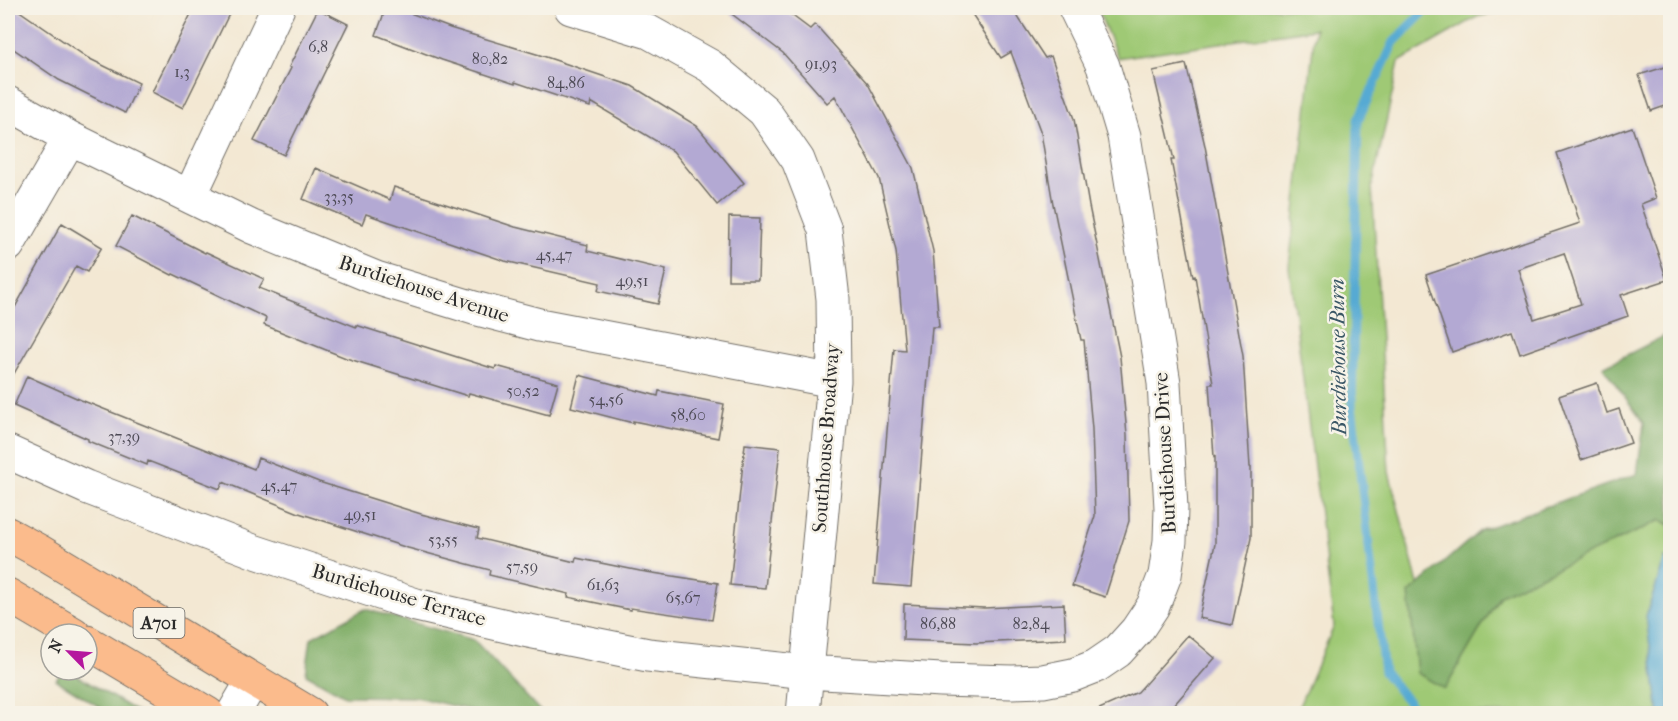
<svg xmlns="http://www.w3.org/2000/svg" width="1678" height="721" font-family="'IM FELL French Canon',serif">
<rect width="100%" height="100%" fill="#f7f3e8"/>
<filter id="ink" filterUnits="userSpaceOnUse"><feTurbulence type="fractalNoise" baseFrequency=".0167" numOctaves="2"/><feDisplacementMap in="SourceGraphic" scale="12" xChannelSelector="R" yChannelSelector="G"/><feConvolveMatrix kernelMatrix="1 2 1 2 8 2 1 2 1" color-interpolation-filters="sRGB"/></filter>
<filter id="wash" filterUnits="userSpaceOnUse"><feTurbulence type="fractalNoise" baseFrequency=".008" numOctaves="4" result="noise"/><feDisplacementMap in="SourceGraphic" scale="24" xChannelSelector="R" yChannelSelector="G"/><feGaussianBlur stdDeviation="1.35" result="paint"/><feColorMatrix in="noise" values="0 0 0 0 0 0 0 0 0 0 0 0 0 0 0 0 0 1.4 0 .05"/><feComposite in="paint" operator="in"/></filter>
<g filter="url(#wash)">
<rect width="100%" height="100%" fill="#f3e8d3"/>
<path fill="#9fc975" stroke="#657a50" stroke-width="1.5" d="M1097,8H1516L1477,17L1399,62L1372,187L1389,472L1445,688L1500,595L1661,520L1670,525V713H1296L1334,626L1289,267L1315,29L1118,58Z"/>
<path fill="#7fad66" stroke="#556c48" stroke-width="1.5" d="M1666,335L1670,337V525L1661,520L1500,595L1445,689L1417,673L1409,593L1481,530L1637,474L1644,423L1603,367Z
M365,609L474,640L542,713H476L474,711L416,697L345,696L306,674L311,638Z
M63,670H68L139,713H109L56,680Z"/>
<path fill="#57aad3" stroke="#416a7f" stroke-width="1.5" d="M1665,558L1670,561V713L1659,714L1646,616Z"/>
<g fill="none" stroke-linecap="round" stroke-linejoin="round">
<path stroke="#57aad3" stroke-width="9" d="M1418,714L1384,672L1352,406L1358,120L1394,42L1428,8"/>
</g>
<g id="blocks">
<path fill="#b3a9d3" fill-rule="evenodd" d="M8,8H15L88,58L139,83L125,113L59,80L8,45Z
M194,8H232L183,108L152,92Z
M386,8H397L450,28L543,56L632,86L697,126L744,183L717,205L673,151L591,102L590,107L515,82V84L442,60L376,35Z
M724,8H782L810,29L815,24L868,84L913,168L933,251L939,327H932L911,587L874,584L894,349L905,350L896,251L879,178L835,96L827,103L783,53Z
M968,8H1012L1045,58L1051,56L1074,119L1089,206L1120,357L1127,435L1129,521L1105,597L1072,586L1095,516L1092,429L1084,340H1081L1053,204L1041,133L1011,52L1001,58Z
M318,9L348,24L284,155L254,141L291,68L289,67Z
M1186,64L1205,146L1243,356L1250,467H1251V538L1232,625L1199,618L1215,544V456L1214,457L1209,384H1213L1195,276L1193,277L1171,160H1174L1153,71Z
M1671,65V104L1651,111L1639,75Z
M1632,127L1656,198L1641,204L1667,280L1621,295L1628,316L1520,354L1512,331L1452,352L1426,275L1580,223L1557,153ZM1564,253L1581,304L1534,319L1518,269Z
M316,168L390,200L394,187L515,227L588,245L587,251L666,270L658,304L598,291L600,283L505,261L366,214L362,224L303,199Z
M132,216L205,253L206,252L264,279L259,288L356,327V325L495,369L496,366L558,383L549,415L469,393L468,396L346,358L264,325L266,318L173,274L172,275L116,246Z
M729,217L760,218L758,280H728Z
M62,223L102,247L87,272L76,266L8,384V320Z
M579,375L658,396L659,391L724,404L718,438L633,421V423L571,407Z
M27,376L81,400L254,469L258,458L319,482L421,514L479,529L477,538L575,562L576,558L640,571L718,583L712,620L631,608V610L568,597L569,594L489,575L490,570L408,548L299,513L223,482L220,489L148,461L147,465L88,441V439L14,406Z
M1597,383L1607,413L1619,409L1631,443L1581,460L1559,396Z
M745,444L780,448L765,588L730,585Z
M904,604L984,608L1064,604L1066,639L976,643L903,640Z
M1188,635L1215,658L1166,714H1088L1138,692Z"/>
</g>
</g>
<g filter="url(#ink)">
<use href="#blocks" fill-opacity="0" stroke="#716d66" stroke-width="1.5"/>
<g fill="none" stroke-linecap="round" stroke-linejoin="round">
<g stroke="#716d66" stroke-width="35">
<path id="minor" d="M571,8L649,32L710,66L764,111L798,160L825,230L833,299L834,381L803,714
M8,103L70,138L252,227L376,278L474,308L539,325L834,381
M190,196L278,8
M8,245L70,138
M8,452L86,487L253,551L416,605L524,630L648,655L807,672L941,680L1012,682L1043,681L1073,675L1096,666L1118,651L1137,630L1153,606L1165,575L1170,541L1171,508L1164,383L1124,136L1103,66L1075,8
M233,714L253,680"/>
</g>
<g stroke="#716d66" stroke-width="35">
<path id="major" d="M8,534L39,551L310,714
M8,595L74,634
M87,642L208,714"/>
</g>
<use href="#minor" stroke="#fff" stroke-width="33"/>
<use href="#major" stroke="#fbbb8c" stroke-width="33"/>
</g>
</g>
<g text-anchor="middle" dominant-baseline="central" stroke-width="5" stroke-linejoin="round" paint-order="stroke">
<g font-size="16" fill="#4d4a55">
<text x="318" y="46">6,8</text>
<text x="490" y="58">80,82</text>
<text x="821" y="63">91,93</text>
<text x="182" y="71">1,3</text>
<text x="566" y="82">84,86</text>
<text x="339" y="196">33,35</text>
<text x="554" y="254">45,47</text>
<text x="632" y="280">49,51</text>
<text x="523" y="390">50,52</text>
<text x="606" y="399">54,56</text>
<text x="688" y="414">58,60</text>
<text x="124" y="436">37,39</text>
<text x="279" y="485">45,47</text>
<text x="360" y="514">49,51</text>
<text x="443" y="539">53,55</text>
<text x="522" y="566">57,59</text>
<text x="603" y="584">61,63</text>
<text x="683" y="597">65,67</text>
<text x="938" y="623">86,88</text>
<text x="1031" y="623">82,84</text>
</g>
<rect fill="#f7f3e8" stroke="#686764" stroke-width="1.5" x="133.5" y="608" width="51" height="30" rx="4.5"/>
<g font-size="18" font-weight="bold" fill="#2b2b2b">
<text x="159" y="623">A701</text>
</g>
<g font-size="20" fill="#2b2b2b" stroke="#f7f3e8">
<text transform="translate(424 289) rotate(18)">Burdiehouse Avenue</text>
<text transform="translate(826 438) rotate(-86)">Southhouse Broadway</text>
<text transform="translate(1165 453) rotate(-93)">Burdiehouse Drive</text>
<text transform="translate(399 595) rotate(16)">Burdiehouse Terrace</text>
</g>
<g font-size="21" font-style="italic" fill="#3a5766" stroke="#f7f3e8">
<text transform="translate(1338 357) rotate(-91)">Burdiehouse Burn</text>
</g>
</g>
<rect width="1678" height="721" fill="none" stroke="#f7f3e8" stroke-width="30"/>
<g transform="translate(69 652) rotate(295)"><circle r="28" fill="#f7f3e8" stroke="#a5a39c" stroke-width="1.5"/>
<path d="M0-4.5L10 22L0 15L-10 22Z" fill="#b5179e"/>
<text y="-9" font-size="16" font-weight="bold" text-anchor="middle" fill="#2b2b2b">N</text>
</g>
</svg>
